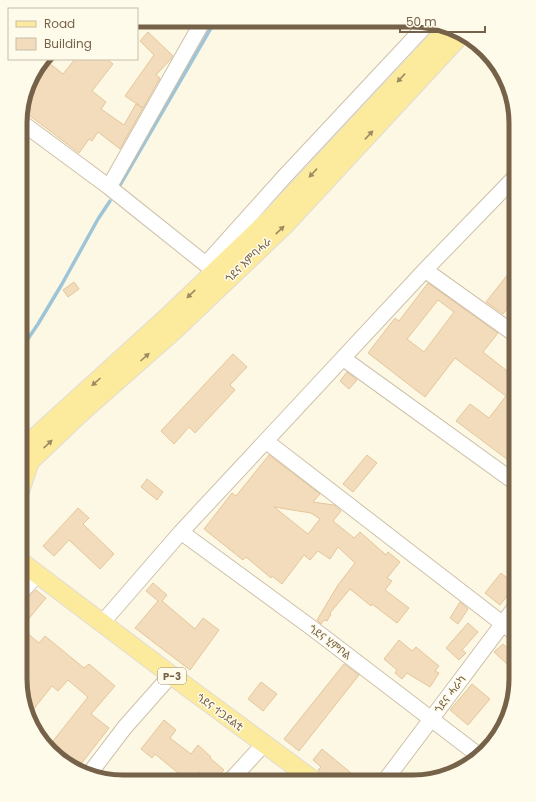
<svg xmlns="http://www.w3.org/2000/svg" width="536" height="802" font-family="Poppins,'Noto Sans Ethiopic',sans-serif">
<rect width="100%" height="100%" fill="#fdf8e4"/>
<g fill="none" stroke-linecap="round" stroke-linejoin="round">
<path stroke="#9ec4d8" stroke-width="3.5" d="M120,185L215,21
M21,349L38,324L62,284L98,219L110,201"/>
</g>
<path fill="#f2dcbb" stroke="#e5c69b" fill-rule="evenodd" d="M148,32L173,56L170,60L156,75L160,78L120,149L98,132L92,141L89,139L79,153L21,109L34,72L44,59L63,74L75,59H107L113,64L92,91L106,102L101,109L124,125L136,104L143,108L125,96L154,55L140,41Z
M516,264V298L503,314L486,302Z
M74,282L79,289L68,297L63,290Z
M428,283L498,333L483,352L516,378V466L456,421L470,404L489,418L506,396L455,358L425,397L368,353L395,318L399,321ZM438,300L454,312L424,352L407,339Z
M233,354L247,367L230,385L235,390L195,433L189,427L174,444L161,431Z
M347,372L357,380L349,389L340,381Z
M269,455L320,494L313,502L334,505L341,511L333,521L354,538L360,532L386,555L388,552L400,562L387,578L392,581L385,590L409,608L397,623L372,604L371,606L350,589L330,613L331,614L327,621L324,620L321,624L317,620L338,585L355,563L338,547L330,559L318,551L310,560L304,555L282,584L272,576L271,578L246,557L243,560L204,529L232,493L236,496ZM274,507L311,513L320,519L308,534Z
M367,455L377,463L353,492L343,484Z
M147,479L163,492L157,500L141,487Z
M78,508L89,518L83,524L114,554L100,569L69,540L54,556L43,546Z
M501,573L516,585L500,605L485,593Z
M153,583L167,595L162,601L195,629L203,618L219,630L190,670L135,628L158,601L146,591Z
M36,590L46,598L21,628L39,643L45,636L84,668L89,664L115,686L91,714L109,728L78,768L65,763L57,756L49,746L88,697L68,680L58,691L52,686L28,716L20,679V605Z
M460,602L468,609L458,624L450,618Z
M468,623L478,632L462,650L466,653L459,660L446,648Z
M399,640L412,651L416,647L439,666L435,671L439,673L430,687L407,673L402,679L395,673L397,670L384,659Z
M503,644L515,655L507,664L494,652Z
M344,664L359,675L299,751L284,739Z
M261,682L277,694L263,711L248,699Z
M472,684L490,699L468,725L450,710Z
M164,720L176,730L170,738L191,754L198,745L211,757L210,758L224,770L213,781H209L199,772L191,781H188L155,754L152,758L141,749Z
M322,749L362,782H326L325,777L318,770L321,767L313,760Z"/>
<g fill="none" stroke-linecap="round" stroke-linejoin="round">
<g stroke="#cec1aa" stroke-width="17">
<path id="minor" d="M21,122L109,187L213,270
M109,187L203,21
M206,264L285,176L429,22
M425,270L516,335
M344,359L516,483
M267,442L516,634
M181,532L312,628L477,754
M20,593L38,574
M102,623L181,532L425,270L516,176
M90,773L125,727L171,675
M230,781L264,744
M384,782L516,606"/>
</g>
<g stroke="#e1dcd7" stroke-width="20">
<path id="major" d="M20,451L165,319L274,215L447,29
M20,471L82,412L176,329L285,225L461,35
M20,491L30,461
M20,561L171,675L316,782"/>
</g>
<use href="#minor" stroke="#fff" stroke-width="15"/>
<use href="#major" stroke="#fceb9c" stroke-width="18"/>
</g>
<defs><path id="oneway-solid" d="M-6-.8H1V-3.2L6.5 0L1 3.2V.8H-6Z"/></defs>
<g fill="#9e8b62">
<use href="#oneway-solid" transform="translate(401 78) rotate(133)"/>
<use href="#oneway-solid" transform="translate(369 135) rotate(-47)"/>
<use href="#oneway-solid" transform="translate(313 173) rotate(133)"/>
<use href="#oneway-solid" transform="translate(280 230) rotate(-44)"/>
<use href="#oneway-solid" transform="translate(191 294) rotate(136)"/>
<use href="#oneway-solid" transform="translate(145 357) rotate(-42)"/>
<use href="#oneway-solid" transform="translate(96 382) rotate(138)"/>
<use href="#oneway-solid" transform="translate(48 444) rotate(-43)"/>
</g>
<g text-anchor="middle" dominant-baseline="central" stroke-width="3" stroke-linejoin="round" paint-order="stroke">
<rect fill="#fffbeb" stroke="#9f907a" stroke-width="1" x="158" y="668" width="28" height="16" rx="3"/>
<g font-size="10" font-weight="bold" fill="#766249">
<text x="172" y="676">P-3</text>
</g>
<g font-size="11" fill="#766249" stroke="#fffbeb">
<text transform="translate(248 260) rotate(-44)">ጎደና እምባሓራ</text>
<text transform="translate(330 642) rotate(37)">ጎደና ሂምቦል</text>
<text transform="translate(450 694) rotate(-53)">ጎደና ሓራካ</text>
<text transform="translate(220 712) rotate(36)">ጎደና ተጋደልቲ</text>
</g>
</g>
<path d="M0 0H536V802H0ZM123 27H413A96 96 0 0 1 509 123V679A96 96 0 0 1 413 775H123A96 96 0 0 1 27 679V123A96 96 0 0 1 123 27Z" fill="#fffbeb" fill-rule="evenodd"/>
<path fill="none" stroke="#766249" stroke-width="5" d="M123 27H413A96 96 0 0 1 509 123V679A96 96 0 0 1 413 775H123A96 96 0 0 1 27 679V123A96 96 0 0 1 123 27Z"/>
<rect x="8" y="8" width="130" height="52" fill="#fffbeb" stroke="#c8beaa"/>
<rect x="16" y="21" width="20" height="6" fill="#fceb9c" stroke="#c8beaa"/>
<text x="44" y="28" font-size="12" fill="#766249">Road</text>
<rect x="16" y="38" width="20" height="12" fill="#f2dcbb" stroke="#c8beaa"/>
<text x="44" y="48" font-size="12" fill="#766249">Building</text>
<path d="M400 26v6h85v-6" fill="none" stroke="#766249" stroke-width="2"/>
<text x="406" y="26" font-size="12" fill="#766249" stroke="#fffbeb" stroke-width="3" paint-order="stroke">50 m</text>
</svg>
